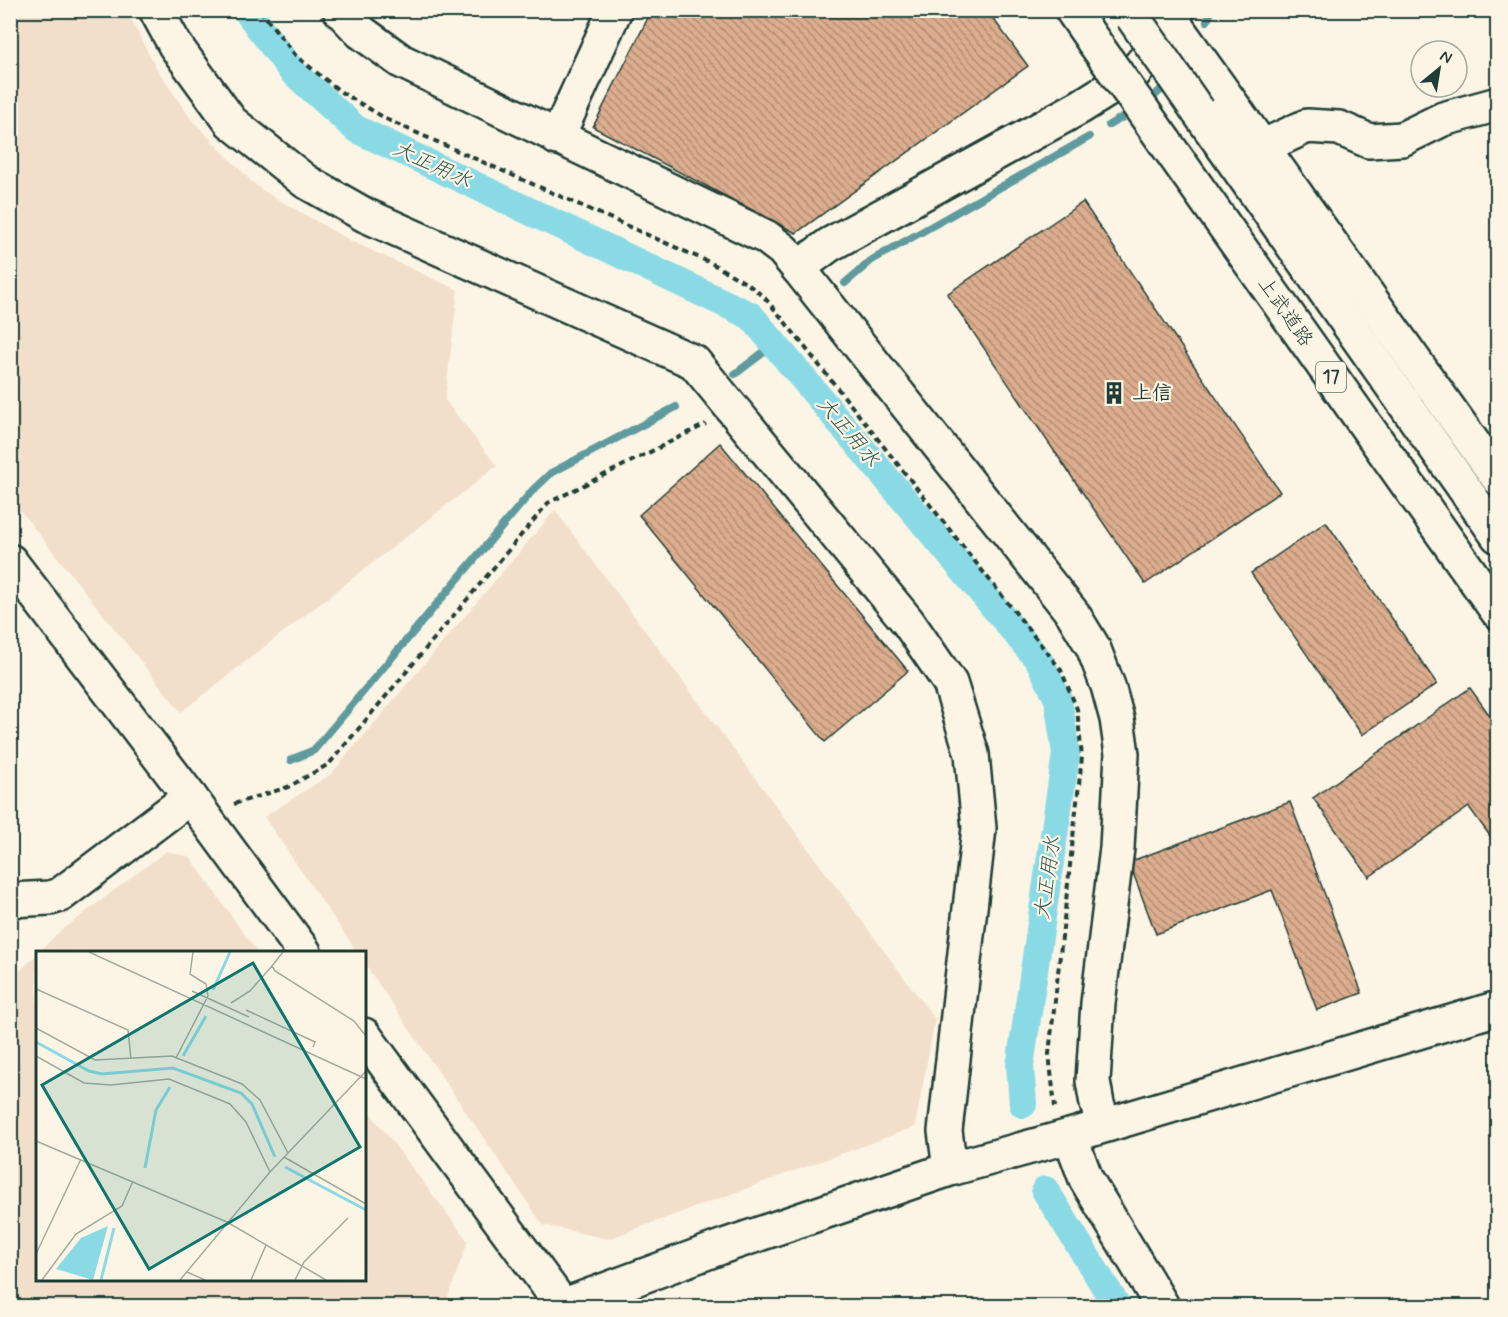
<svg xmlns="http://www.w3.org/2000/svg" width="1508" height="1317" font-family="Mynerve,'Klee One',sans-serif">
<defs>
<pattern id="building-back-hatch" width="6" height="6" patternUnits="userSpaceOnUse" patternTransform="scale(1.5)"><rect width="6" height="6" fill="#dcad8e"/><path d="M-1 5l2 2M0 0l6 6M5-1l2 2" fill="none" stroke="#b28e75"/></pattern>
</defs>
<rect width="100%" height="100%" fill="#fcf5e5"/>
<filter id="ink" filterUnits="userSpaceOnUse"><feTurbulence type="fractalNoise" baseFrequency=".0167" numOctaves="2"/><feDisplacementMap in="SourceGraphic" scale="12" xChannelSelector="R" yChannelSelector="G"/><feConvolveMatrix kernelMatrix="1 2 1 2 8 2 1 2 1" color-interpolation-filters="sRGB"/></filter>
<g filter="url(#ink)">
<path fill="#f2dfcb" d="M10,11H127L155,66L191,119L251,181L265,192L351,241L458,290L445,400L497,466L181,712L11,499Z
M555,510L935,1019L915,1127L608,1239L543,1225L365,964L364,952H357L264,817L331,774Z
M166,851L190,857L257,952H39L57,934Z
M37,954L38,1280H364L365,1106L468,1241L445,1306H11V980Z"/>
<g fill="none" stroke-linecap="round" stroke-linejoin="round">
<path stroke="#5f9b9e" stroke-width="8" d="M1207,21L1212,10
M1146,104L1169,82
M1109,125L1135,110
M845,283L872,260L1089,137
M735,374L764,352
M291,760L314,750L532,491L551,473L676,407"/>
<path stroke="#8adae5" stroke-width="28" d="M246,10L292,71L356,129L751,316L1040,662L1058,699L1066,754L1020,1066L1023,1104
M1045,1190L1117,1306"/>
</g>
<path fill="url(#building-back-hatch)" stroke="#1f3d34" stroke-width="1.5" d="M652,10H987L1028,66L796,233L593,127Z
M1083,202L1280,492L1145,584L947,294Z
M720,443L908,671L825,742L639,515Z
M1326,522L1437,684L1362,735L1251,573Z
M1470,688L1498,727V847L1469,807L1369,877L1313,798Z
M1290,802L1362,993L1317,1010L1272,890L1156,934L1129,862Z"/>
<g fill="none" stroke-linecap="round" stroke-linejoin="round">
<g stroke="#1f3d34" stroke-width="38">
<path id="minor" d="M340,10L361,32L401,61L766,237L783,250L798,268
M1173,22L1498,478
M557,138L615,10
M1262,147L1307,126L1339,128L1369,141L1402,139L1443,119L1498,104
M10,900L50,898L60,895L190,797
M1070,1136L1086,1179L1162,1306"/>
</g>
<g stroke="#1f3d34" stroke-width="38">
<path id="tertiary" d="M156,10L175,45L231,122L305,181L365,215L694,362L908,622L950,683L972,754L979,828L945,1131L950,1169
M10,561L190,797L304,952
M364,1035L563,1306
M1104,1125L1097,1104L1093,1081L1098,1003L1117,848L1122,754L1117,719L1108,686L1093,647L1073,614L798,268L829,245L1080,107L1133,74L1165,36L1178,10
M562,1306L724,1246L950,1169L1070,1136L1498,1008"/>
</g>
<g stroke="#1f3d34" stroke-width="38">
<path id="trunk" d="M1072,10L1094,42
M1198,111L1498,536
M1165,142L1498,612"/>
</g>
<path stroke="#1f3d34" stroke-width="4" stroke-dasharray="6 4.5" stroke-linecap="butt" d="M260,10L296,56L341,92L390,121L711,263L749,285L764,297L781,317L1061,670L1077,709L1082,757L1049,1054L1055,1107
M234,804L288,787L329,764L548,503L706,424"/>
<use href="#minor" stroke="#fcf5e5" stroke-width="33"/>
<use href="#tertiary" stroke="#fcf5e5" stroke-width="33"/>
<use href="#trunk" stroke="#fcf5e5" stroke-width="33"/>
<g stroke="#1f3d34" stroke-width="38" stroke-linecap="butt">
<path id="trunk-bridge" d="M1132,16L1198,111
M1094,42L1165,142"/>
</g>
<use href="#trunk-bridge" stroke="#fcf5e5" stroke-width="33"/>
</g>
</g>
<defs>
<g id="building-bare" transform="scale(1.8)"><path d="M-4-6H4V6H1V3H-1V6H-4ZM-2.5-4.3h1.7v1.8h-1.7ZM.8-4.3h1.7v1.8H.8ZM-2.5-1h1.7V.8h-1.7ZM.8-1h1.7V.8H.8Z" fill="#1f3d34" stroke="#fcf5e5" stroke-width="2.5" paint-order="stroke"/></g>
</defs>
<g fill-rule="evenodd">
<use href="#building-bare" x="1114" y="393"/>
</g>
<g text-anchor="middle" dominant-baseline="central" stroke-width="4.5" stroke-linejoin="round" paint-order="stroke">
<rect fill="#fcf5e5" stroke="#617469" stroke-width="1.5" x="1316" y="362" width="30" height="30" rx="4.5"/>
<g font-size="18" font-weight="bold" fill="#1f3d34">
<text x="1331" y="377">17</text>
</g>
<g font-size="20" fill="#1f3d34" stroke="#fcf5e5">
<text transform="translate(1285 312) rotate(55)">上武道路</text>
</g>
<g font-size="20" font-weight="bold" fill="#1f3d34" stroke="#fcf5e5" text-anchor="start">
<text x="1132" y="393">上信</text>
</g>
<g font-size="21" font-style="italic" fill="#345c57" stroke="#fcf5e5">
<text transform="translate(432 165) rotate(25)">大正用水</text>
<text transform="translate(848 432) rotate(50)">大正用水</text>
<text transform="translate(1048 878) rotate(-82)">大正用水</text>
</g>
</g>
<g transform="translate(36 951)">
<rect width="330" height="330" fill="#fcf5e5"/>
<path d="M72,275L57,329L20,318L45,287Z" fill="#8adae5"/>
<path fill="none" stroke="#8adae5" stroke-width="3" d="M177,39L194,1M0,91L53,120L66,123L137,117L205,142L216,153L239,206M147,105L170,65M249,216L330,259M109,217L120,159L134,136M65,329L78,277"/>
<path fill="none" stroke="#a4ab9e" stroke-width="1.5" d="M53,1L330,128M247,1L236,15L239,20L318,70L330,85M0,38L92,79L95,108M156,40L213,66M195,52L214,40L236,15M210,59L279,91L277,96M0,77L59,109L136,105L206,133L224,149L252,202M0,105L48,132L75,134L133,128L194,153L210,171L234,221M140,107L172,45L170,33L154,23L157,1M0,190L191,271L290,329M248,206L330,253M0,303L45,208M151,321L169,329M6,329L40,283L86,255L97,230M144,329L234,221L330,120M215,329L230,294M259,329L268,311L312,267"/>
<path fill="#0f766e" fill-opacity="0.15" stroke="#0f766e" stroke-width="3" d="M217,12L324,196L113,318L6,134Z"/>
<rect width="330" height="330" fill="none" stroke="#1f3d34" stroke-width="3"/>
</g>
<rect width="1508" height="1317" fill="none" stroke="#fcf5e5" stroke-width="36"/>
<rect x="18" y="18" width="1472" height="1281" fill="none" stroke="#1f3d34" stroke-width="2" filter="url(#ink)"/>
<g transform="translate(1439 69) rotate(30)"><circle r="28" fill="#fcf5e5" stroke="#a4ab9e" stroke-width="1.5"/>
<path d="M0-4.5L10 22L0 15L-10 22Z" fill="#1f3d34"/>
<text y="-9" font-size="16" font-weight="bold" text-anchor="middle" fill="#1f3d34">N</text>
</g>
</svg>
